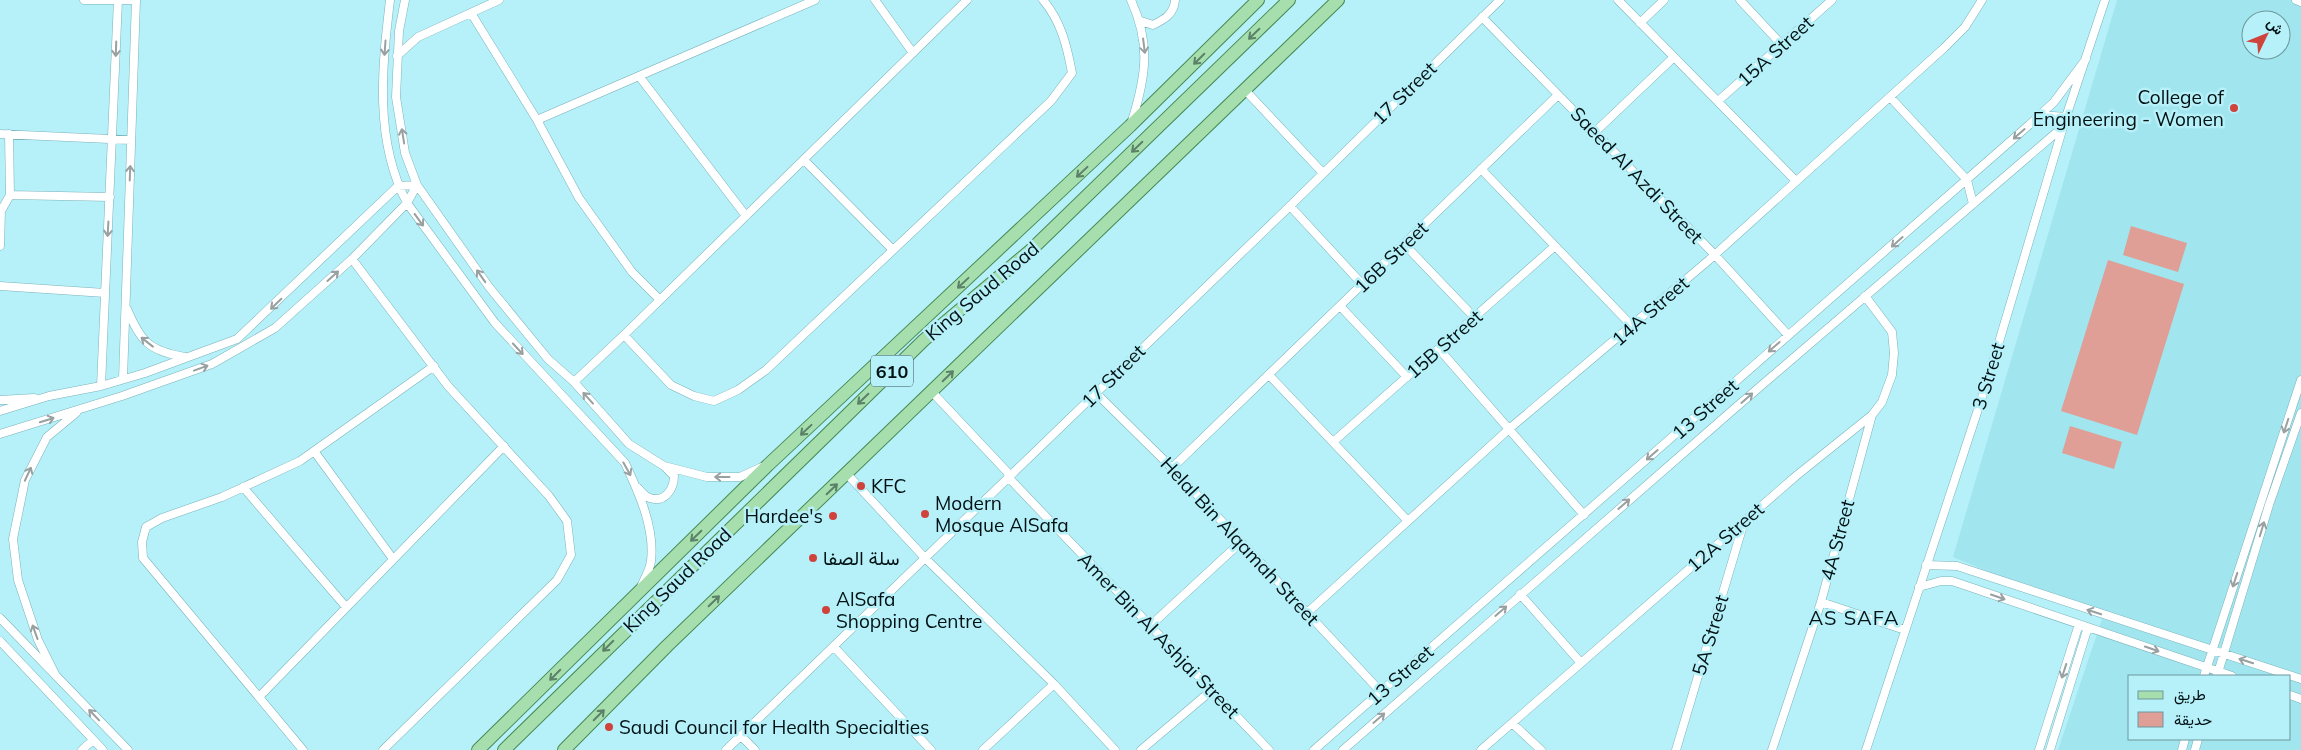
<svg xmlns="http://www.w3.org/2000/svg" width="2301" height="750" font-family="Mulish,Vazirmatn,sans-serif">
<rect width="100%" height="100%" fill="#b6f0f8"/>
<path fill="#a1e6ef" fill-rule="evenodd" d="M2117,0H2301V750H2058L2102,619L1953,557ZM2251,20H2281V50H2251ZM2130,676H2290V739H2130Z"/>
<path fill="#df9e96" d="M2131,226L2187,243L2178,272L2123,255Z
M2108,260L2184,284L2137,435L2061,411Z
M2070,426L2122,442L2114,469L2062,453Z"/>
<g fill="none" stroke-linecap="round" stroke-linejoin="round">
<g stroke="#7ab3bb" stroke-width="9">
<path id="street" d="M84,0H136
M390,0C382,68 374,140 407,203L495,323L625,463C639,493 655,528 651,561C650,570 644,579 641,587
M405,0L399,31L396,97L405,153L417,185L489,287L548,359L574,382L629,444L664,466L707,477H740L762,467
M875,0L913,53
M1131,0C1151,44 1146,76 1132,121
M1618,0L1796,181
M1740,0L1782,45
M2296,0L2301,2
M471,13L537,120L579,198L632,272L660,300
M1482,17L1715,255L1788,335
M1141,21L1153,25C1165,19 1174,14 1175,0
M1640,23L1664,0
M397,56L418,37L499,0
M639,76L746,216
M1245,90L1322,172
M1890,97L1967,180L1973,204
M1718,101L1832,0
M2040,115L2066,117
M537,120L815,0
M1595,132L1674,57
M0,134L131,140
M804,160L893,250
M1481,169L1632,326
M10,195L110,197
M1290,206L1362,284
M1404,244L1475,318
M0,246L1,211L10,195L9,134
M352,259L448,386L549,496L567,521L571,555L557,580L383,750
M0,286L105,293
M1340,306L1407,377
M127,309C141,342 149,351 185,357
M624,335L671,385L694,396L714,401L738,390L766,370L1051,101L1072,73C1067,46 1061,21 1043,0
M1439,349L1584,515
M1269,375L1407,520
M123,379L136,0
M574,382L624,335L967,0
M101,386L118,0
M932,392L1010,475
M1096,393L1172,468L1381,692
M0,400L34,398
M0,411L49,396L101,386L145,373L237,339L398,186L417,185
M0,434L122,396L212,364L275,328L352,259L407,203L417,185
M1333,442L1555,246
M314,451L393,559
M1172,468L1558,95
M847,474L925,558L1054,684L1115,750
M1008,477L1269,750
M243,487L346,607
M638,488C641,491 645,497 650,498C665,503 674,489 674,476L665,467
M1926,565L1957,566L2301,679
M1919,587L1941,581H1952L2232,676
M1520,594L1581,663
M1821,602L1905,630
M1307,613L1509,429L1709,260L1944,48L1965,27L1982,0
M0,618L128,750
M1151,625L1241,542
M0,641L103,750
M834,647L931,750
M56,676L38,640L18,580L13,539L25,480L47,437L76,413
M2204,676L2301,380
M2217,676L2269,505L2301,413
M2290,695L2301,699
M259,697L504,446
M1512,723L1541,750
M741,736L755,750
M82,750L93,740
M303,750L143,558L142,542L146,527L162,518L222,497L300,461L434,366
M726,750L1290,206L1500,0
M983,750L1054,684
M1141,750L1212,690
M1314,750L2029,125L2054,102L2086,59
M1343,750L1734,409L2064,126
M1481,750L1796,476L1872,415L1882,402L1892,375L1894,353L1892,332L1865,296
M1676,750L1744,522
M1772,750L1821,602L1872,415
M1866,750L1988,379L2066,117L2105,0
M2039,750L2079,624
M2050,750L2088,627
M2182,750L2185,739
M2195,750L2198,739"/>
</g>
<g stroke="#468954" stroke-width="14">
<path id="primary" d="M478,750L768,465L1130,126L1258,0
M504,750L924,340L1031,250L1289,0
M564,750L667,646L1338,0"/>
</g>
<use href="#street" stroke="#fff" stroke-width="8"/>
<use href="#primary" stroke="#a6dfad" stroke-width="12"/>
</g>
<defs><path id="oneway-shaft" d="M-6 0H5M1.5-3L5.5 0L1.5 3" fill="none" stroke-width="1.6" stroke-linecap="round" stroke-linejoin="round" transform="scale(1.25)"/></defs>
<g stroke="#5b8268">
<use href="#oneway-shaft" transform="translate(1254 34) rotate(136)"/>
<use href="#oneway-shaft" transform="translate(1199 59) rotate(135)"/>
<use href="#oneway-shaft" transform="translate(1137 147) rotate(136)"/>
<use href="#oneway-shaft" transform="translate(1082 172) rotate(137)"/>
<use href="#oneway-shaft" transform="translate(963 283) rotate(137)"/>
<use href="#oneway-shaft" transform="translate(948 376) rotate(-44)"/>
<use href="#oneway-shaft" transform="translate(863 399) rotate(136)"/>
<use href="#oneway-shaft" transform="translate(806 430) rotate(137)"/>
<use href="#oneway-shaft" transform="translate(832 489) rotate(-44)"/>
<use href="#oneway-shaft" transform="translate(696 536) rotate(136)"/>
<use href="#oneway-shaft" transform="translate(714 601) rotate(-44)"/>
<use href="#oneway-shaft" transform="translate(608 646) rotate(135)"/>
<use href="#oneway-shaft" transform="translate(555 675) rotate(135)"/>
<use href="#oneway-shaft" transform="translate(599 715) rotate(-45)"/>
</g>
<g stroke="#99a0a1">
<use href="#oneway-shaft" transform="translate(1144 46) rotate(83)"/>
<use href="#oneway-shaft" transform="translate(385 48) rotate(94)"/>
<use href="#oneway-shaft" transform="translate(116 49) rotate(92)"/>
<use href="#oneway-shaft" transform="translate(2019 134) rotate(139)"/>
<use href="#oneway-shaft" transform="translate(403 136) rotate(-99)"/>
<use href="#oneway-shaft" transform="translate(130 173) rotate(-88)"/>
<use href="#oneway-shaft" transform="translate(419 220) rotate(54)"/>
<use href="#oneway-shaft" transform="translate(108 229) rotate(93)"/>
<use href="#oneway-shaft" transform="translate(1897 242) rotate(138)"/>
<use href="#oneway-shaft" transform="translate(333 276) rotate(-42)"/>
<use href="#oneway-shaft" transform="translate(481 276) rotate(-125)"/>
<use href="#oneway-shaft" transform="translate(276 304) rotate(136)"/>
<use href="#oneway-shaft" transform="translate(147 342) rotate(-142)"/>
<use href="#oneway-shaft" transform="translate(1774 347) rotate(139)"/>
<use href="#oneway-shaft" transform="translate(518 349) rotate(47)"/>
<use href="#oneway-shaft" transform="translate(201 368) rotate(-20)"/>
<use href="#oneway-shaft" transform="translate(588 398) rotate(-132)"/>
<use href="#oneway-shaft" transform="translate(1747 398) rotate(-41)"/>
<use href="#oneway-shaft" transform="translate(47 420) rotate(-17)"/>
<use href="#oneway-shaft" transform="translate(2286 426) rotate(108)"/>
<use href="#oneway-shaft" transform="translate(1652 455) rotate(139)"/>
<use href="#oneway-shaft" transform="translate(627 469) rotate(61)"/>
<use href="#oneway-shaft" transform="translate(28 474) rotate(-65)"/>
<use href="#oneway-shaft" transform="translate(722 477) rotate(180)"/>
<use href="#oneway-shaft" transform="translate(1624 504) rotate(-41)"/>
<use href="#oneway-shaft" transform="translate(2262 529) rotate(-73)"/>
<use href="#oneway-shaft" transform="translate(2235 580) rotate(108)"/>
<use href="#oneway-shaft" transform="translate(1998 597) rotate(19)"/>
<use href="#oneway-shaft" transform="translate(1501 611) rotate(-41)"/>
<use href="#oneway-shaft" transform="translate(2094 612) rotate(-162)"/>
<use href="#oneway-shaft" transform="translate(35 632) rotate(-110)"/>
<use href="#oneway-shaft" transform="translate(2152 649) rotate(19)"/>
<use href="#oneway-shaft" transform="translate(2246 661) rotate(-162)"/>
<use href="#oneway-shaft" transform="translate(2064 671) rotate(108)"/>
<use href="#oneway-shaft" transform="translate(94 715) rotate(-134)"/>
<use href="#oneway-shaft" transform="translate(1379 718) rotate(-41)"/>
</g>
<g fill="#d0423c" stroke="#b6f0f8" stroke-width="2">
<circle cx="2234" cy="108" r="5"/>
<circle cx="861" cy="486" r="5"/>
<circle cx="925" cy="514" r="5"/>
<circle cx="833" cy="516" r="5"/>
<circle cx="813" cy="558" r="5"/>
<circle cx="826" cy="610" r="5"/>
<circle cx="609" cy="727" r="5"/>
</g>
<g text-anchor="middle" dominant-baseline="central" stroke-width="5" stroke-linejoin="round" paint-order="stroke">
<rect fill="#b6f0f8" stroke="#375458" stroke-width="1" x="871" y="355.5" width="42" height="31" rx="4"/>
<g font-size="18" font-weight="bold" fill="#001114">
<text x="892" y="371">610</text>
</g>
<g font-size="19" fill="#001114" stroke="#b6f0f8">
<text transform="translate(1775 51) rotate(-42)">15A Street</text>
<text transform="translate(1404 93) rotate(-44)">17 Street</text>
<text transform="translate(1637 175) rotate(46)">Saeed Al Azdi Street</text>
<text transform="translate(1391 257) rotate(-44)">16B Street</text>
<text transform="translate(982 291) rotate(-40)">King Saud Road</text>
<text transform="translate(1650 311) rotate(-41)">14A Street</text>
<text transform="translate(1444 344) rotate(-41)">15B Street</text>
<text transform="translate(1113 376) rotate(-45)">17 Street</text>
<text transform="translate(1988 376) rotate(-73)">3 Street</text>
<text transform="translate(1705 409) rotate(-41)">13 Street</text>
<text transform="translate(1725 537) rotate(-41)">12A Street</text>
<text transform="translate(1837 540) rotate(-75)">4A Street</text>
<text transform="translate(1240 541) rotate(47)">Helal Bin Alqamah Street</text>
<text transform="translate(677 580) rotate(-44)">King Saud Road</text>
<text transform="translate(1159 635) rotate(46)">Amer Bin Al Ashjai Street</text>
<text transform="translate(1710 635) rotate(-73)">5A Street</text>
<text transform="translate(1400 675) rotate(-41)">13 Street</text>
</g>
<g font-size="19" fill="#001114" stroke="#b6f0f8" text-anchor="start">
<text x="2224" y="97" text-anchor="end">College of<tspan x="2224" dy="22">Engineering - Women</tspan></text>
<text x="871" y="486">KFC</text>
<text x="935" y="503">Modern<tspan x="935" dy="22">Mosque AlSafa</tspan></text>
<text x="823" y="516" text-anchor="end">Hardee's</text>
<text x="823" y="558">سلة الصفا</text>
<text x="836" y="599">AlSafa<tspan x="836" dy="22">Shopping Centre</tspan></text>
<text x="619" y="727">Saudi Council for Health Specialties</text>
</g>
<g font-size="20" letter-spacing="1" fill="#001114" stroke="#b6f0f8">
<text x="1854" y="617">AS SAFA</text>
</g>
</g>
<rect x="2128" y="675" width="162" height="65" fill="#b6f0f8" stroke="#6d979d"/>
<rect x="2138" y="691" width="25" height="8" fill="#a6dfad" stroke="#6d979d"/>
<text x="2174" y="700" font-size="15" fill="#001114">طريق</text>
<rect x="2138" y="712" width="25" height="15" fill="#df9e96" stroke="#6d979d"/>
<text x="2174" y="725" font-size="15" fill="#001114">حديقة</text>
<g transform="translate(2266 35) rotate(47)"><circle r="24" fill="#b6f0f8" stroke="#6d979d"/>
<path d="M0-4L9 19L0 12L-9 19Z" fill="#d0423c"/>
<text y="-8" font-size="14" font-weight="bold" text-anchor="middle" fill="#001114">ش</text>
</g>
</svg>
